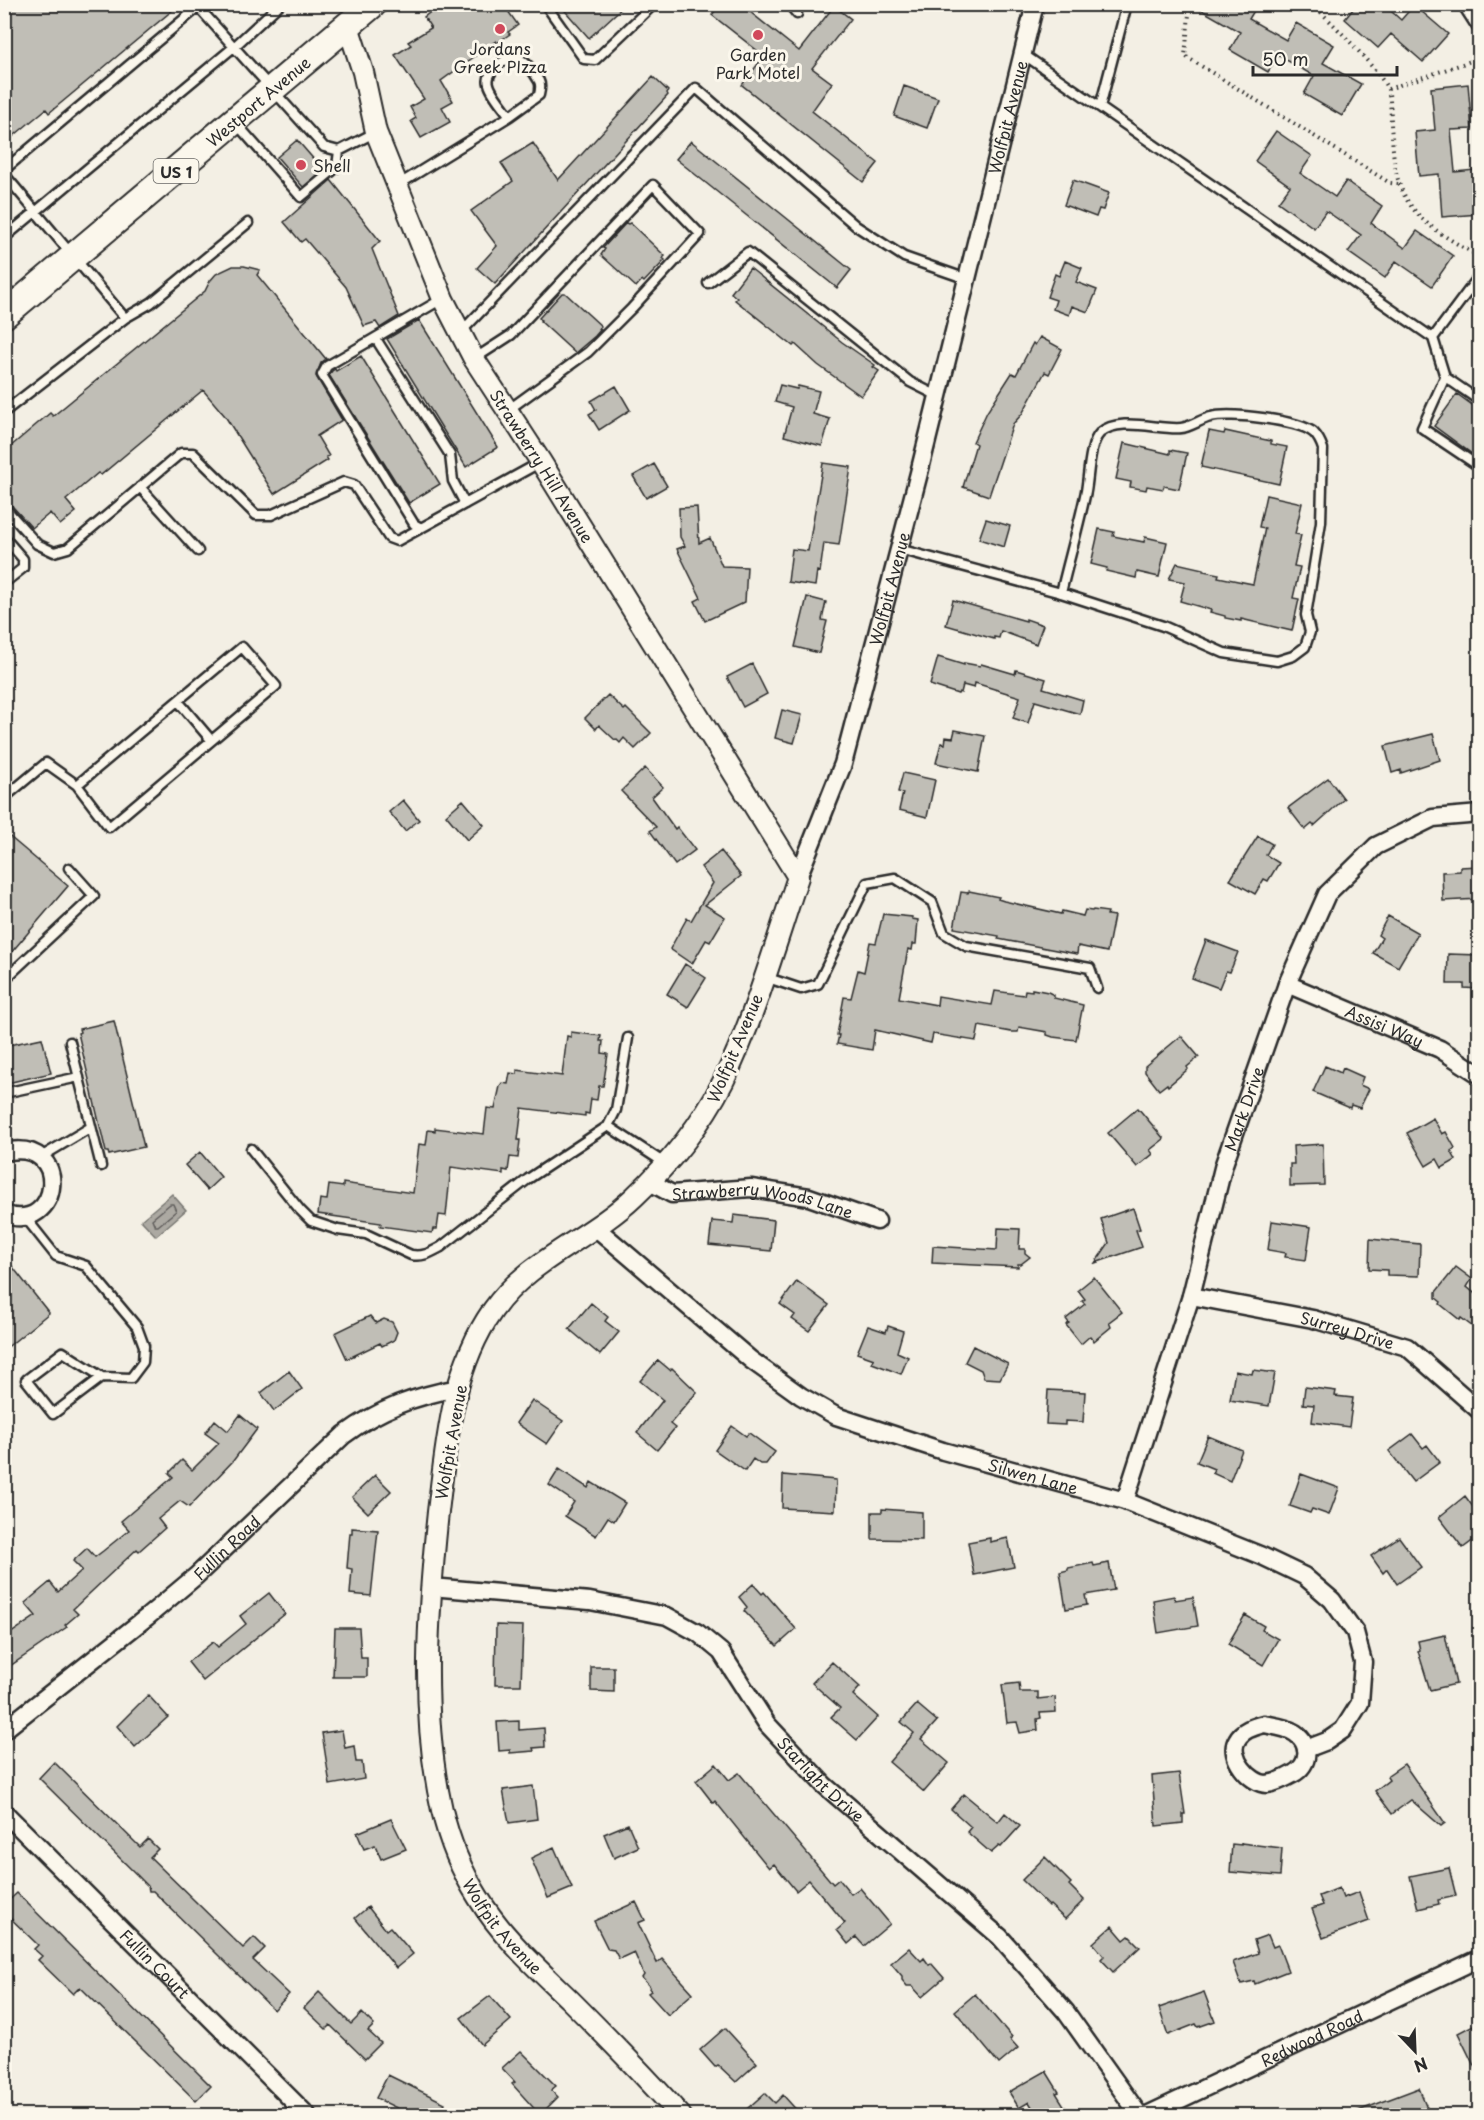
<svg xmlns="http://www.w3.org/2000/svg" width="1484" height="2120" font-family="'Playpen Sans',sans-serif">
<rect width="100%" height="100%" fill="#f3efe4"/>
<filter id="ink" filterUnits="userSpaceOnUse"><feTurbulence type="fractalNoise" baseFrequency=".0167" numOctaves="2"/><feDisplacementMap in="SourceGraphic" scale="12" xChannelSelector="R" yChannelSelector="G"/><feConvolveMatrix kernelMatrix="1 2 1 2 8 2 1 2 1" color-interpolation-filters="sRGB"/></filter>
<g filter="url(#ink)">
<path fill="#aca9a2" stroke="#787772" stroke-width="1.5" d="M172,1194L186,1210L156,1236L141,1220Z"/>
<g fill="none" stroke-linecap="round" stroke-linejoin="round">
<path stroke="#5f5d5b" stroke-width="1.5" d="M170,1204H173L176,1211L158,1226H155L152,1219Z"/>
</g>
<path fill="#c0beb6" stroke="#2b2b2b" stroke-width="1.5" d="M4,4H180L49,113L46,109L4,144Z
M441,4H503L518,25L508,32L510,34L497,43L496,41L441,81L453,101L442,107L450,122L421,138L411,121L416,118L410,107L424,99L395,55L411,45L408,42L431,28L424,17Z
M559,4H626L589,38Z
M720,4H740L799,51L834,6L851,19L812,68L832,83L812,111L878,163L863,182L742,85L764,56L712,15Z
M1191,4H1258L1249,19L1286,40L1296,23L1334,45L1323,63L1361,84L1342,116L1304,94L1314,76L1278,55L1268,72L1230,50L1240,32Z
M1357,4H1383L1401,20L1414,5L1448,34L1423,62L1391,34L1378,48L1345,19Z
M653,77L668,91L667,93L668,95L495,284L477,268L497,246L471,211L513,181L501,163L533,143L558,180Z
M1468,84L1472,129L1451,130L1455,172L1475,170L1479,214L1442,217L1439,174L1419,176L1415,132L1435,130L1431,88Z
M904,86L938,98L927,128L894,116Z
M1276,131L1312,156L1300,173L1335,197L1346,181L1382,206L1371,223L1405,248L1417,231L1453,256L1432,286L1396,261L1385,278L1348,252L1361,235L1326,211L1314,228L1278,202L1290,186L1255,161Z
M297,140L323,170L303,187L277,157Z
M691,141L851,270L837,288L676,159Z
M331,180L380,241L372,249L399,316L380,328L376,322L364,326L346,287L305,239L301,242L284,222Z
M1073,180L1109,193L1103,210L1099,209L1096,217L1064,205Z
M626,223L628,224L630,223L665,256L663,258L665,260L644,282L642,280L636,287L601,255L605,249L603,248Z
M1065,261L1082,268L1076,282L1097,290L1088,312L1072,306L1069,315L1053,309L1056,300L1047,297L1055,274L1059,276Z
M233,266H244L260,270L257,275L326,359L321,363L316,376L342,420L317,436L329,456L326,457L328,460L274,494L225,416L203,390L101,475L98,473L66,500L76,512L60,525L50,513L32,528L4,497V452L50,413L53,416L205,291L210,281L216,274Z
M750,268L842,342L875,365L873,367L879,371L861,396L818,365L795,344L793,346L735,300L737,298L731,293Z
M562,293H565L601,326L599,328L601,329L595,336L575,353L540,321L541,320L539,318Z
M419,320L498,447L466,467L387,339Z
M1040,337L1062,349L1049,374L1045,372L1022,414L1013,424L989,496L963,487L976,444L973,442L987,412L1012,373L1016,375L1033,343L1035,345Z
M361,356L440,484L409,503L329,375L332,371L335,369L336,371Z
M780,385L797,389L798,386L819,391L813,414L830,419L822,446L784,436L792,407L775,402Z
M616,386L630,410L599,430L589,414L596,410L591,401Z
M1457,394L1479,410V459L1434,426Z
M1209,431L1224,434L1225,431L1271,441V444L1287,447L1279,484L1201,467Z
M1124,443L1170,454V450L1187,453L1179,489L1164,486L1163,489L1147,486L1146,490L1130,487L1131,482L1116,479Z
M823,463L851,467L839,545L824,543L820,572L817,571L815,586L788,582L792,549L808,551Z
M654,464L667,486L646,498L633,476Z
M1266,495L1302,503L1295,534L1301,535L1294,566L1300,567L1293,598L1299,599L1292,631L1241,619V621L1225,618V616L1210,612L1211,610L1180,601L1185,582L1169,579L1177,563L1203,569V571L1219,574L1218,577L1253,584L1265,528L1259,527Z
M697,507L699,543L710,538L722,566L747,567L745,602L705,621L695,601L701,598L677,549L685,546L680,537L679,508Z
M986,519L1010,526L1004,547L979,539Z
M1099,529L1114,532L1113,536L1144,542L1145,537L1167,542L1159,577L1137,572L1136,578L1106,571L1107,568L1091,564Z
M807,597L826,602L822,620L827,621L819,653L795,647Z
M953,600L1026,621V619L1043,625L1036,644L1001,631L999,638L994,637V639L946,625Z
M938,657L964,665V663L980,666L981,664L1015,674L1016,670L1046,679L1043,688L1083,700L1080,714L1035,701L1028,723L1013,718L1020,697L975,683L974,688L963,685L961,693L959,692L958,694L930,685Z
M752,664L767,694L743,707L727,677Z
M608,695L624,710L626,708L651,733L635,749L624,738L620,743L616,739L615,740L599,725L596,729L585,718Z
M782,710L802,715L794,743L775,738Z
M955,730L985,736L978,772L936,763L941,743L945,744L946,737L953,738Z
M1433,734L1440,760L1401,773V770L1392,773L1385,746Z
M645,768L663,787L652,797L675,829L677,827L695,850L675,865L650,831L656,827L621,791Z
M903,773L935,780L927,817L899,810L903,793L898,792Z
M1328,778L1344,799L1314,826L1312,824L1305,830L1288,808Z
M403,800L419,820L405,831L389,812Z
M463,800L484,825L467,840L446,815Z
M4,832L68,886L4,961Z
M1258,836L1272,844L1266,855L1279,863L1268,881L1264,879L1255,894L1230,880Z
M721,851L741,876L705,905L725,917L710,942L706,940L692,964L670,949L687,918L691,921L713,883L701,867Z
M1479,866V899L1443,901L1442,872L1460,871V867Z
M969,891L999,897L998,899L1004,901L1061,914L1062,911L1083,916L1085,910L1092,911L1093,910L1108,912L1107,915L1114,916L1107,952L1078,946L1077,954L998,939L999,936L954,928L961,892L968,893Z
M883,914L912,917V919L918,920L916,944H913L912,950L908,949L899,998L937,1005L938,996L992,1005L995,991L1024,995L1025,990L1032,991V989L1048,992L1054,995V998L1083,1005L1076,1040L1053,1037L1047,1035V1032L1019,1027L1018,1032H1011L979,1026L976,1041L933,1034L931,1043L875,1030L872,1050L837,1044L839,1035H837L844,997L851,998L858,970L864,972L870,942L876,943Z
M1388,916L1418,933L1398,967L1373,953L1382,938L1378,935Z
M1206,940L1238,952L1230,972L1226,971L1219,988L1192,978Z
M1448,954L1479,955V989L1464,988V984H1447Z
M685,964L706,978L688,1007L667,994Z
M114,1021L144,1147L109,1155L108,1152H106L78,1033L80,1032L79,1029Z
M571,1032L601,1036L600,1041H603L602,1053L608,1054L603,1086H599L597,1100L591,1099L589,1114L585,1113V1116L522,1108L518,1140H520L518,1158L510,1157L508,1171L503,1170V1174L451,1167L446,1216L439,1215L437,1229H433L432,1233L380,1226L381,1223L318,1214L320,1199L327,1200L329,1185L343,1187V1183L413,1193L419,1144L426,1145L428,1130L435,1131V1128L484,1134L487,1108L495,1109L500,1086L502,1083L508,1084L510,1073L517,1074V1070L562,1076L567,1036L571,1037Z
M1181,1036L1199,1057L1187,1067L1188,1069L1168,1086L1167,1084L1159,1090L1145,1072V1066Z
M42,1038L51,1073L7,1083L4,1071V1046Z
M1325,1066L1341,1073L1343,1068L1363,1077L1360,1085L1369,1089L1360,1108L1351,1105L1350,1108L1313,1092Z
M1138,1108L1164,1139L1150,1150L1153,1154L1137,1167L1108,1133Z
M1433,1118L1442,1134L1446,1132L1455,1148L1451,1151L1456,1160L1442,1168L1437,1159L1426,1166L1407,1133Z
M1323,1144L1324,1185L1290,1186V1164H1294L1293,1146Z
M200,1152L221,1177L207,1190L185,1165Z
M1133,1208L1140,1229L1136,1230L1142,1247L1095,1263L1109,1243L1101,1219Z
M734,1215L774,1220L771,1251L709,1245L712,1221L733,1223Z
M1272,1221L1311,1227L1306,1260L1285,1257L1286,1253L1268,1250Z
M998,1228L1020,1229L1019,1249H1025V1253L1030,1257L1021,1264H1018V1267L932,1263L933,1246L997,1250Z
M1370,1239L1420,1244L1419,1276L1387,1275V1270L1369,1269Z
M4,1256L49,1313L4,1350Z
M1456,1267L1472,1279L1467,1287L1479,1297V1319L1473,1327L1461,1318L1460,1320L1440,1304L1441,1302L1436,1298V1292Z
M1094,1277L1122,1312L1109,1322L1111,1327L1094,1341L1090,1336L1081,1344L1066,1325L1069,1323L1066,1319L1085,1304L1082,1301L1085,1299L1078,1290Z
M797,1281L829,1305L809,1331L792,1319L795,1315L780,1304Z
M591,1303L608,1317L605,1321L619,1332L600,1355L569,1329Z
M370,1316L376,1323L384,1319L392,1322L397,1332L394,1340L382,1346L380,1343L347,1359L335,1333Z
M868,1326L886,1332L888,1326L903,1331L897,1352L908,1357L901,1374L872,1363L874,1359L857,1353Z
M973,1346L1008,1364L1000,1379L984,1378L981,1370L965,1362Z
M658,1360L670,1370L672,1368L697,1392L670,1424L675,1428L657,1450L637,1433L663,1400L640,1381Z
M1253,1370L1275,1373L1269,1406L1230,1400L1235,1371L1252,1374Z
M289,1371L302,1389L274,1411L261,1393Z
M1305,1387L1336,1391L1335,1396L1353,1398L1349,1427L1312,1422L1314,1405L1303,1404Z
M1048,1390L1085,1392L1083,1422L1065,1421V1425L1046,1424Z
M532,1400L563,1421L547,1444L516,1423Z
M240,1415L257,1429L233,1461L189,1507L180,1501L158,1519L165,1528L139,1551L137,1549L73,1609L78,1614L65,1625L67,1627L4,1670V1638L36,1616L25,1603L50,1582L58,1592L82,1570L73,1561L87,1548L95,1557L103,1551L129,1530L121,1521L173,1477L169,1473L182,1460L192,1470L219,1443L205,1433L215,1420L228,1431Z
M732,1426L746,1436L749,1433L775,1452L766,1464H760L753,1459L745,1471L715,1450Z
M1412,1434L1423,1448L1427,1445L1440,1462L1413,1482L1389,1451Z
M1208,1436L1242,1450L1230,1481L1212,1473L1214,1469L1197,1462Z
M559,1469L588,1488L591,1482L625,1503L614,1521L608,1517L596,1536L565,1516L574,1502L549,1485Z
M1301,1474L1339,1488L1329,1515L1312,1509L1310,1513L1290,1506Z
M375,1475L391,1491L368,1513L352,1497Z
M783,1475L836,1480L835,1511L782,1508Z
M1465,1496L1479,1515V1536L1463,1548L1439,1517Z
M882,1509L922,1512V1540L872,1539V1512H882Z
M352,1528L378,1530L371,1596L350,1594L352,1569L347,1568L350,1533H352Z
M1399,1537L1421,1567L1397,1584L1387,1569L1383,1573L1371,1556Z
M990,1538V1542L1008,1538L1014,1567L974,1575L968,1542Z
M1093,1563L1094,1566L1109,1563L1114,1590L1085,1595L1087,1605L1066,1609L1060,1572L1068,1570V1568Z
M753,1584L762,1594L764,1592L796,1629L777,1646L744,1611L747,1607L739,1597Z
M269,1593L285,1614L203,1681L188,1662L213,1642L218,1647L246,1624L240,1616Z
M1174,1596L1175,1600L1193,1597L1198,1626L1158,1633L1153,1600Z
M1245,1615L1264,1626L1262,1630L1278,1639L1263,1665L1228,1644Z
M496,1625L523,1626L521,1685H495Z
M335,1628H359L361,1658H367V1677H333Z
M1445,1635L1456,1684L1430,1690L1418,1651L1420,1650L1418,1641Z
M832,1662L860,1687L853,1695L878,1717L857,1740L831,1717L840,1708L812,1683Z
M591,1667H614V1692L591,1691Z
M1019,1683L1020,1692H1038V1699L1055,1697L1056,1712L1040,1713L1041,1718L1037,1719L1038,1730L1020,1733L1017,1722L1007,1723L1002,1685Z
M148,1695L168,1717L135,1747L117,1726Z
M917,1704L937,1721L921,1739L949,1763L924,1792L889,1762L914,1733L901,1722Z
M519,1721V1730L544,1728L545,1747L533,1748L534,1751L510,1753V1750L499,1751L497,1722Z
M342,1730L345,1748L354,1746L356,1762H362L364,1779L330,1785L322,1733Z
M54,1762L140,1847L148,1839L158,1849L150,1857L243,1948L254,1937L265,1948L253,1960L289,1994L274,2010L153,1891H149L148,1886L138,1876L39,1778Z
M716,1764L729,1780L739,1773L833,1884L839,1879L851,1894L860,1888L890,1924L864,1946L856,1937L848,1944L837,1930L845,1923L809,1880L796,1891L774,1864L769,1868L715,1801L713,1803L696,1781Z
M1404,1764L1445,1823L1441,1826L1411,1800L1392,1814L1375,1791L1389,1780L1387,1777L1388,1775Z
M1179,1773L1185,1814H1183V1823L1156,1826L1152,1776Z
M533,1786L537,1819L509,1823L503,1790Z
M964,1794L998,1822L1005,1813L1020,1826L1001,1847L999,1846L991,1853L967,1832L971,1827L951,1809Z
M391,1819L406,1849L381,1859L375,1845L364,1849L357,1833Z
M628,1824L638,1847L614,1858L604,1834Z
M1241,1843L1282,1848L1280,1876L1230,1872L1232,1844L1241,1845Z
M554,1847L572,1888L548,1898L531,1858Z
M1045,1857L1071,1883L1069,1885L1084,1900L1065,1919L1050,1905L1049,1906L1022,1880Z
M1449,1868L1456,1896L1438,1900L1439,1904L1418,1909L1410,1876Z
M1339,1888L1343,1898L1359,1892L1369,1921L1323,1938L1312,1909L1323,1905L1319,1896Z
M17,1893L211,2086L196,2101L80,1987L73,1994L38,1960L42,1956L34,1949L38,1945L4,1912V1905Z
M636,1902L645,1920L638,1923L657,1963L662,1959L693,1993L668,2015L648,1993L651,1991L649,1988L650,1987L642,1978L644,1975L634,1952L619,1959L614,1950L608,1949L594,1921Z
M368,1907L386,1930L390,1927L413,1954L396,1968L355,1918Z
M1112,1926L1124,1940L1129,1936L1140,1947L1113,1972L1101,1959L1104,1956L1093,1943Z
M1268,1935L1273,1947L1278,1945L1288,1971L1255,1984L1254,1981L1241,1984L1233,1962L1258,1953L1254,1940Z
M909,1948L921,1961L924,1958L929,1965L931,1963L944,1978L922,1997L912,1986H907L902,1980V1976L891,1963Z
M319,1992L351,2024L362,2013L374,2025L368,2031L381,2043L365,2059L330,2025L326,2029L304,2008Z
M1204,1992L1215,2021L1198,2027L1196,2024L1168,2035L1159,2008Z
M975,1994L1012,2037L1010,2039L1018,2048L999,2064L955,2011Z
M490,1996L511,2020L482,2045L461,2018Z
M1479,2022V2076L1458,2033Z
M725,2028L757,2063L736,2082L718,2065L715,2067L700,2050Z
M521,2051L556,2086L551,2090L558,2097L540,2115L512,2084L515,2082L502,2068Z
M1046,2071L1059,2092L1056,2093L1070,2115H1037L1029,2102L1019,2108L1009,2092Z
M388,2075L445,2103L438,2115H411L376,2098Z
M1419,2088L1430,2115H1350V2114Z
M765,2093L775,2103L783,2095L801,2115H740Z"/>
<g fill="none" stroke-linecap="round" stroke-linejoin="round">
<g stroke="#2b2b2b" stroke-width="13">
<path id="service" d="M545,4L584,59L595,60L654,4
M789,4L797,14
M1462,4L1480,32
M199,8L324,147L339,151
M1023,54L1433,338L1445,377L1480,401
M1100,107L1127,4
M235,122L301,197L337,167L339,151L376,132
M4,170L202,4
M4,174L125,318
M398,185L510,116L539,95C540,91 541,85 539,81C535,74 525,59 516,58C506,56 485,72 489,84C491,93 504,108 510,116
M4,238L235,46L280,4
M708,283L748,252L910,382L938,396
M442,299L327,366L322,375L414,524L421,528L541,462
M461,332L696,88L856,226L904,257L967,279
M1433,338L1480,275
M376,339L450,455L453,481L465,504
M474,359L511,335L653,185L700,234L632,308L588,352L508,410
M1445,377L1422,428L1480,467
M4,412L125,318L151,303L248,223
M140,487L198,551
M4,507L37,544L54,552L68,548L181,453H193L256,515H271L344,482L354,485L389,538L397,541L421,528
M4,537L23,559V568L4,583
M899,549L1061,593L1163,626L1224,653L1277,661L1293,656L1305,647L1310,632L1306,615L1321,522L1323,449C1321,443 1318,437 1314,433C1300,420 1229,412 1211,417C1201,419 1191,427 1181,428C1158,430 1119,416 1100,433C1089,444 1089,475 1086,491C1079,525 1069,559 1061,593
M178,701L211,740
M4,798L46,763L77,785L109,827L276,686L242,647L77,785
M765,977L801,989L818,984L867,883L895,878L932,902L944,933L966,946L1090,968L1097,988
M4,980L94,896L69,868
M70,1042L101,1166
M4,1093L79,1077
M608,1126L616,1110L628,1038
M251,1149L300,1210L311,1221L338,1230L366,1234L411,1255C423,1257 430,1253 441,1247L528,1179L608,1126L666,1164
M41,1157L91,1127
M25,1217L56,1256L86,1266L137,1327L144,1346L143,1362L131,1378L102,1377L53,1414L26,1380L63,1352L102,1377"/>
</g>
<g stroke="#2b2b2b" stroke-width="21">
<g id="minor">
<path id="s1" d="M798,877L843,764L919,473L1035,4"/>
<path id="s2" d="M1287,984L1440,1049L1480,1075"/>
<path d="M4,1152C73,1136 61,1236 4,1214"/>
<path id="s3" d="M650,1182L672,1194L751,1188L809,1197L877,1221"/>
<path id="s4" d="M595,1227L751,1360L801,1396L836,1416L943,1451L1125,1501L1262,1556L1304,1576L1332,1600L1355,1632L1363,1662L1360,1703L1343,1730L1327,1741L1306,1749"/>
<path id="s5" d="M1191,1296L1313,1319L1407,1347L1480,1411"/>
<path id="s6" d="M1125,1501L1191,1296L1224,1164L1287,984L1327,894L1376,846L1433,818L1480,814"/>
<path id="s7" d="M431,1587L590,1601L667,1616L698,1633L721,1652L767,1724L824,1785L1000,1937L1066,2012L1140,2116"/>
<path d="M1264,1724C1274,1726 1286,1727 1295,1733C1311,1744 1310,1765 1293,1774C1286,1778 1275,1783 1267,1784C1250,1784 1227,1756 1237,1740C1242,1730 1253,1727 1264,1724Z"/>
<path id="s8" d="M4,1730L147,1617L196,1576L344,1435C379,1409 415,1396 458,1388"/>
<path id="s9" d="M4,1812L308,2116"/>
<path id="s10" d="M1145,2116L1480,1958"/>
</g>
</g>
<g stroke="#2b2b2b" stroke-width="24">
<g id="tertiary">
<path id="s11" d="M348,26L363,72L376,132L443,299L474,359L541,462L798,877C775,945 755,1017 723,1082C701,1125 669,1164 634,1197C590,1239 529,1259 493,1310C452,1368 446,1444 438,1512C428,1610 420,1713 442,1810C449,1840 461,1870 478,1897C502,1937 537,1968 570,2000C608,2038 645,2076 681,2116"/>
</g>
</g>
<g stroke="#2b2b2b" stroke-width="30">
<g id="primary">
<path id="s12" d="M4,315L373,4"/>
</g>
</g>
<path stroke="#2b2b2b" stroke-width="4" stroke-dasharray="1.5 4.5" stroke-linecap="butt" d="M1190,4L1185,56L1390,183L1399,184
M1312,4C1328,18 1382,73 1388,90C1392,104 1390,122 1392,136C1393,151 1394,171 1400,185C1413,222 1448,238 1480,257
M1388,89L1480,58"/>
<use href="#service" stroke="#fbf7ec" stroke-width="8"/>
<use href="#minor" stroke="#fbf7ec" stroke-width="16"/>
<use href="#tertiary" stroke="#fbf7ec" stroke-width="20"/>
<use href="#primary" stroke="#fbf7ec" stroke-width="26"/>
</g>
</g>
<g fill="#d1495b" stroke="#fbf7ec" stroke-width="2">
<circle cx="500" cy="29" r="6"/>
<circle cx="758" cy="35" r="6"/>
<circle cx="301" cy="165" r="6"/>
</g>
<g text-anchor="middle" dominant-baseline="central" stroke-width="6" stroke-linejoin="round" paint-order="stroke">
<rect fill="#fbf7ec" stroke="#696865" stroke-width="1.5" x="153.5" y="159" width="45" height="24" rx="4.5"/>
<g font-size="15" font-weight="bold" fill="#2b2b2b">
<text x="176" y="171">US 1</text>
</g>
<g font-size="16" fill="#2b2b2b" stroke="#fbf7ec">
<text x="500" y="48">Jordans<tspan x="500" dy="18">Greek PIzza</tspan></text>
<text x="758" y="54">Garden<tspan x="758" dy="18">Park Motel</tspan></text>
<text x="313" y="165" text-anchor="start">Shell</text>
</g>
<g font-size="16" fill="#2b2b2b" stroke="#fbf7ec">
<text stroke="none"><textPath href="#s12" startOffset="332">Westport Avenue</textPath></text>
<text stroke="none"><textPath href="#s1" startOffset="789">Wolfpit Avenue</textPath></text>
<text stroke="none"><textPath href="#s11" startOffset="484">Strawberry Hill Avenue</textPath></text>
<text stroke="none"><textPath href="#s1" startOffset="303">Wolfpit Avenue</textPath></text>
<text stroke="none"><textPath href="#s2" startOffset="106">Assisi Way</textPath></text>
<text transform="translate(734 1048) rotate(-67)">Wolfpit Avenue</text>
<text stroke="none"><textPath href="#s6" startOffset="410">Mark Drive</textPath></text>
<text stroke="none"><textPath href="#s3" startOffset="117">Strawberry Woods Lane</textPath></text>
<text stroke="none"><textPath href="#s5" startOffset="160">Surrey Drive</textPath></text>
<text transform="translate(450 1442) rotate(-80)">Wolfpit Avenue</text>
<text stroke="none"><textPath href="#s4" startOffset="513">Silwen Lane</textPath></text>
<text stroke="none"><textPath href="#s8" startOffset="288">Fullin Road</textPath></text>
<text stroke="none"><textPath href="#s7" startOffset="466">Starlight Drive</textPath></text>
<text stroke="none"><textPath href="#s11" startOffset="2158">Wolfpit Avenue</textPath></text>
<text stroke="none"><textPath href="#s9" startOffset="214">Fullin Court</textPath></text>
<text stroke="none"><textPath href="#s10" startOffset="184">Redwood Road</textPath></text>
</g>
</g>
<rect width="1484" height="2120" fill="none" stroke="#fbf7ec" stroke-width="24"/>
<rect x="12" y="12" width="1460" height="2096" fill="none" stroke="#2b2b2b" stroke-width="2" filter="url(#ink)"/>
<g transform="translate(1415 2051) rotate(157)" stroke="#fbf7ec" stroke-width="4.5" paint-order="stroke">
<path d="M0-4.5L10 22L0 15L-10 22Z" fill="#2b2b2b"/>
<text y="-9" font-size="16" font-weight="bold" text-anchor="middle" fill="#2b2b2b">N</text>
</g>
<path d="M1253 66v9h144v-9" fill="none" stroke="#2b2b2b" stroke-width="3"/>
<text x="1262" y="66" font-size="18" fill="#2b2b2b" stroke="#fbf7ec" stroke-width="4.5" paint-order="stroke">50 m</text>
</svg>
